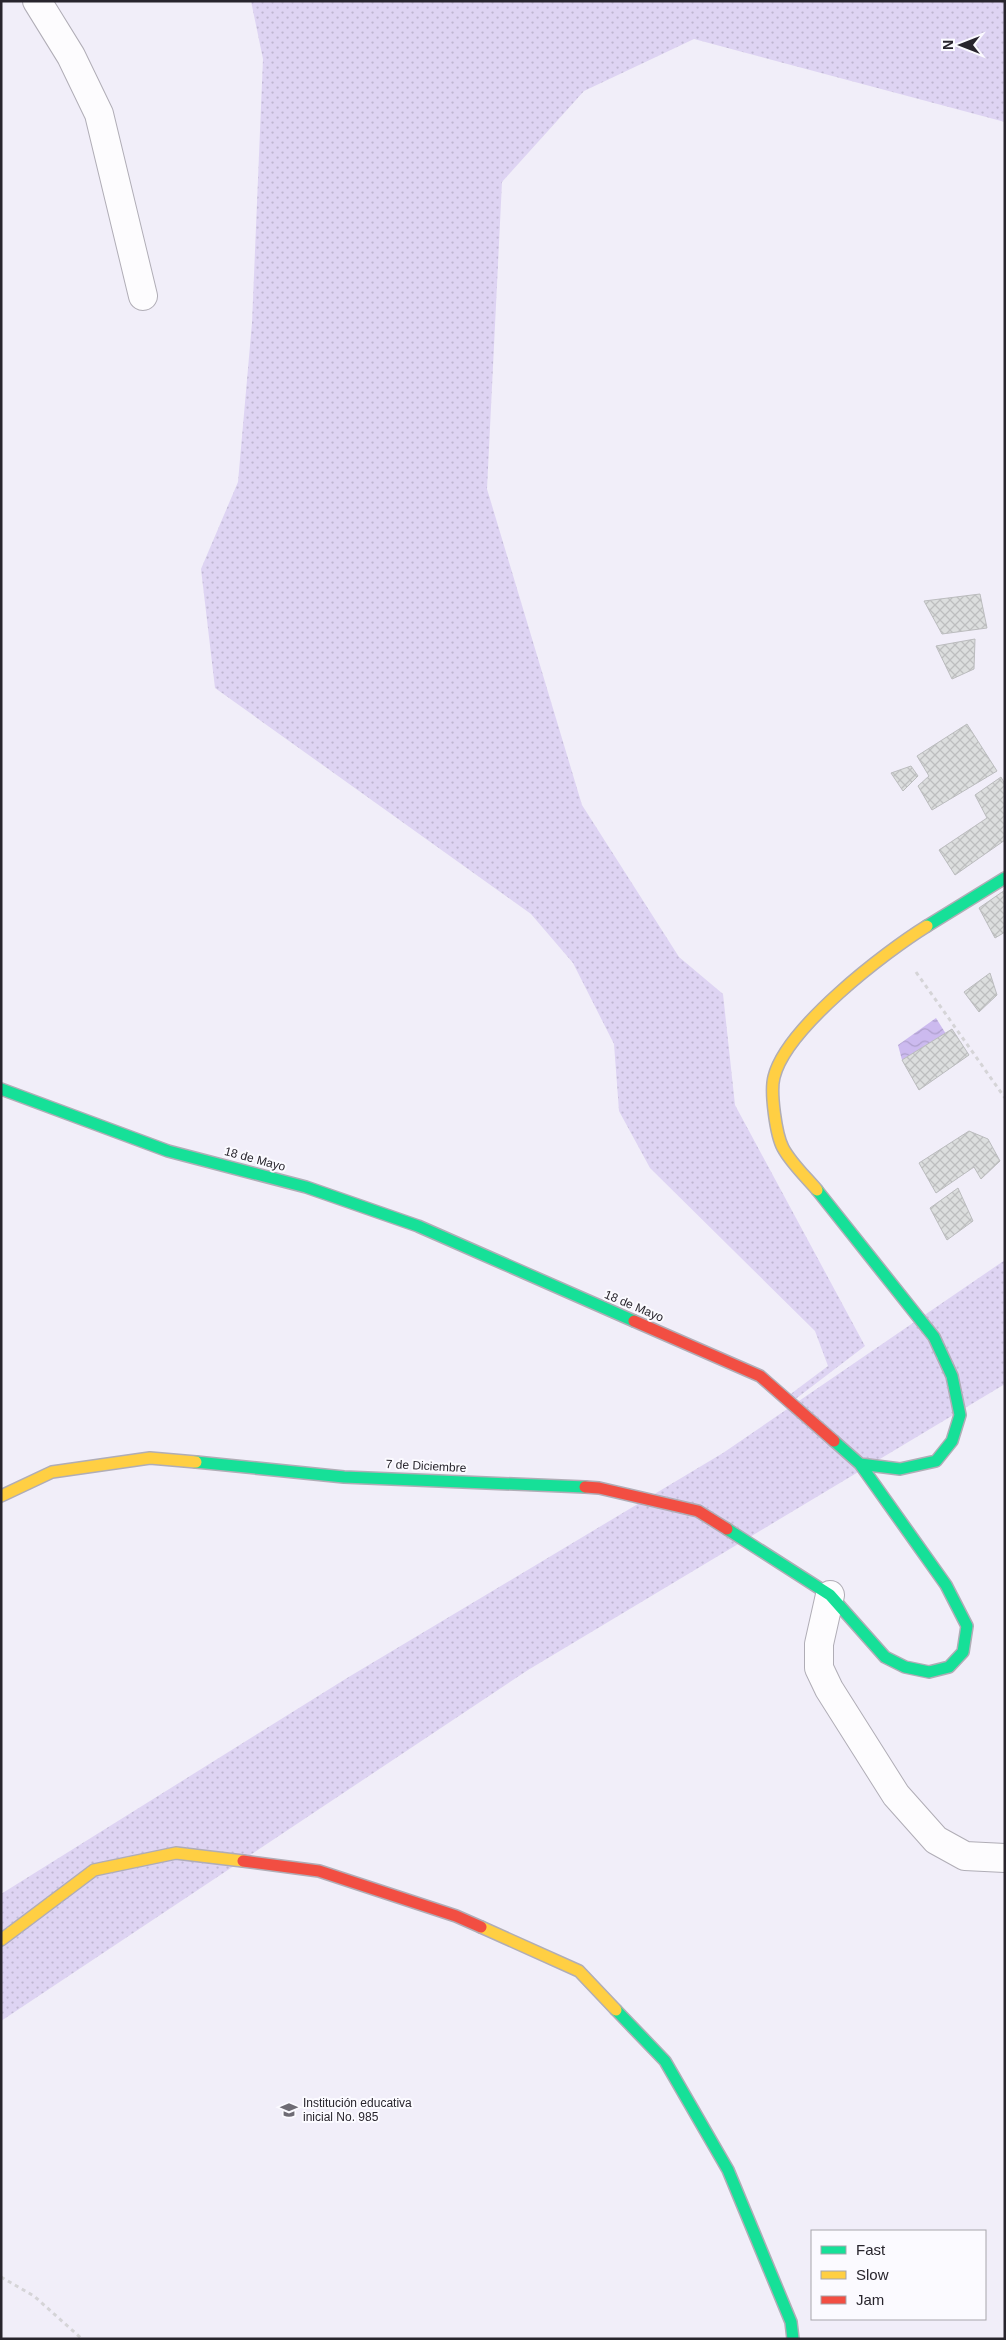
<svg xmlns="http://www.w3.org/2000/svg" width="1006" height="2340" font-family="Helvetica,sans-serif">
<defs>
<pattern id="grass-dots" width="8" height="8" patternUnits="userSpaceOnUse" patternTransform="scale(1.25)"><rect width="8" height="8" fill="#ded4f3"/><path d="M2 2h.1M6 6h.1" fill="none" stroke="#beb6d1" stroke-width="1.8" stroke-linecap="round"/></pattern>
<pattern id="water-waves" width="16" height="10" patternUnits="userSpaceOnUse" patternTransform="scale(1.25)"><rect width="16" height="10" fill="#ccbaef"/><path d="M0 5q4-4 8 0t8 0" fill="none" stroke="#afa0cd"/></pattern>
<pattern id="building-cross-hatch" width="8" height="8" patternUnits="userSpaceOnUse" patternTransform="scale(1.25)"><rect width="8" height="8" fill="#dcdede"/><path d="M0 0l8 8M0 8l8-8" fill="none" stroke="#bdbebf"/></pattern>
</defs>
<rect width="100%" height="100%" fill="#f1eef9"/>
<path fill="url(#grass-dots)" d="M251,1H1005V122L694,39L584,91L502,182L487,489L582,805L679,957L723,994L735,1105L865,1346L789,1404L784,1399L828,1366L815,1331L650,1168L619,1111L614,1044L573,963L531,914L215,688L201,569L238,482L252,323L263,59Z
M1005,1260V1384L528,1670L1,2021V1894L347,1678L723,1453Z"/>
<path fill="url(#water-waves)" d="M936,1018L946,1034L902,1060L898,1045Z"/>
<path fill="url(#building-cross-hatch)" stroke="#bbbcbe" d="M980,594L987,628L942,634L924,601Z
M975,639L974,669L952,679L936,646Z
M967,724L997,771L932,810L918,786L929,776L917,756Z
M911,766L918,776L903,791L891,773Z
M1001,777L1005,784V840L955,875L939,850L987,818L975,795Z
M1005,890V932L995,938L979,908Z
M990,973L997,995L979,1012L964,992Z
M952,1029L969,1055L919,1090L902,1060Z
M969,1131L988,1139L1000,1161L981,1179L974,1167L936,1193L919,1163Z
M958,1188L973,1221L947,1240L930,1208Z"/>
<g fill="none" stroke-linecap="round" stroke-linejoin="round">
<g stroke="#b0adb6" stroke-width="30">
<path id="street" d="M37,1L71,56L99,114L143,296
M830,1595L819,1644V1668L829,1689L896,1795L936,1840L965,1856L1005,1858"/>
</g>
<g stroke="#b0adb6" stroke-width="14">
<path id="fast" d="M927,926L1005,878
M1,1089L168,1151L306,1187L418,1226L634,1321
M817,1190L934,1337L952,1376L960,1415L952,1441L936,1461L900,1469L860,1464
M196,1462L344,1477L585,1487
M727,1529L830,1595L885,1657L905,1667L929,1672L949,1667L963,1652L967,1626L946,1585L860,1464L834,1441
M616,2010L665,2061L728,2170L791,2322L793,2339"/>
</g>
<g stroke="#b0adb6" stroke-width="14">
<path id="slow" d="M817,1190C806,1177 791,1163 783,1148C776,1135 770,1092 774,1077C786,1028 885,952 927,926
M1,1496L52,1472L150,1458L196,1462
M481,1927L579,1971L616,2010
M1,1940L94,1870L176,1853L243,1861"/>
</g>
<g stroke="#b0adb6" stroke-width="14">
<path id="jam" d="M634,1321L760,1376L834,1441
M585,1487L599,1488L698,1511L727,1529
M243,1861L319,1871L456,1916L481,1927"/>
</g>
<path stroke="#d5d4d7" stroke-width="3" stroke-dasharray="4 4" stroke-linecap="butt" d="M916,972L1005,1098
M1,2277L34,2296L82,2339"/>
<use href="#street" stroke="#fdfcfe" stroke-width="28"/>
<use href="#fast" stroke="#16e098" stroke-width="11"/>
<use href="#slow" stroke="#ffcf43" stroke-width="11"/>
<use href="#jam" stroke="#f24e42" stroke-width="11"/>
</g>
<defs>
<g id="school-bare" transform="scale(1.35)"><path d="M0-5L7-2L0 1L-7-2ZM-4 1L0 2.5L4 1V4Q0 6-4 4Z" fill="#6e6b74" stroke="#fbfaff" stroke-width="2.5" paint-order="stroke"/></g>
</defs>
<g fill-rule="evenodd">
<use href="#school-bare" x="289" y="2110"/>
</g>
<g text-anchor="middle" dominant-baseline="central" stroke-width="4" stroke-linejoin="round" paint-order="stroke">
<g font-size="12" fill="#28252d" stroke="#fbfaff">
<text transform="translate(255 1159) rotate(15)">18 de Mayo</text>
<text transform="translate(634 1306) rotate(23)">18 de Mayo</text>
<text transform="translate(426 1466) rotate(3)">7 de Diciembre</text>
</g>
<g font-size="12" fill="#28252d" stroke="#fbfaff" text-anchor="start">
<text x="303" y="2103">Institución educativa<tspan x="303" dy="14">inicial No. 985</tspan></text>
</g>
</g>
<rect width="1006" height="2340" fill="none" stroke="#28252d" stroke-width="5"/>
<rect x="811" y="2230" width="175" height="90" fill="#fbfaff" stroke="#a7a5ab"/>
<rect x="821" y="2246" width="25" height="8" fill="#16e098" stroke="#a7a5ab"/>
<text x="856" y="2255" font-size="15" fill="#28252d">Fast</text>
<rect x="821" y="2271" width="25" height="8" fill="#ffcf43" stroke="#a7a5ab"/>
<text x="856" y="2280" font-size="15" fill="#28252d">Slow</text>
<rect x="821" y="2296" width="25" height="8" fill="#f24e42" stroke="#a7a5ab"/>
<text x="856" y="2305" font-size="15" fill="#28252d">Jam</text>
<g transform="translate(961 45) rotate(270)" stroke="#fbfaff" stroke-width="4" paint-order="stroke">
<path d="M0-4L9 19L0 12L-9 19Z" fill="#28252d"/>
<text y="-8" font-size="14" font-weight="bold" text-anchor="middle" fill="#28252d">N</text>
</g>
</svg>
